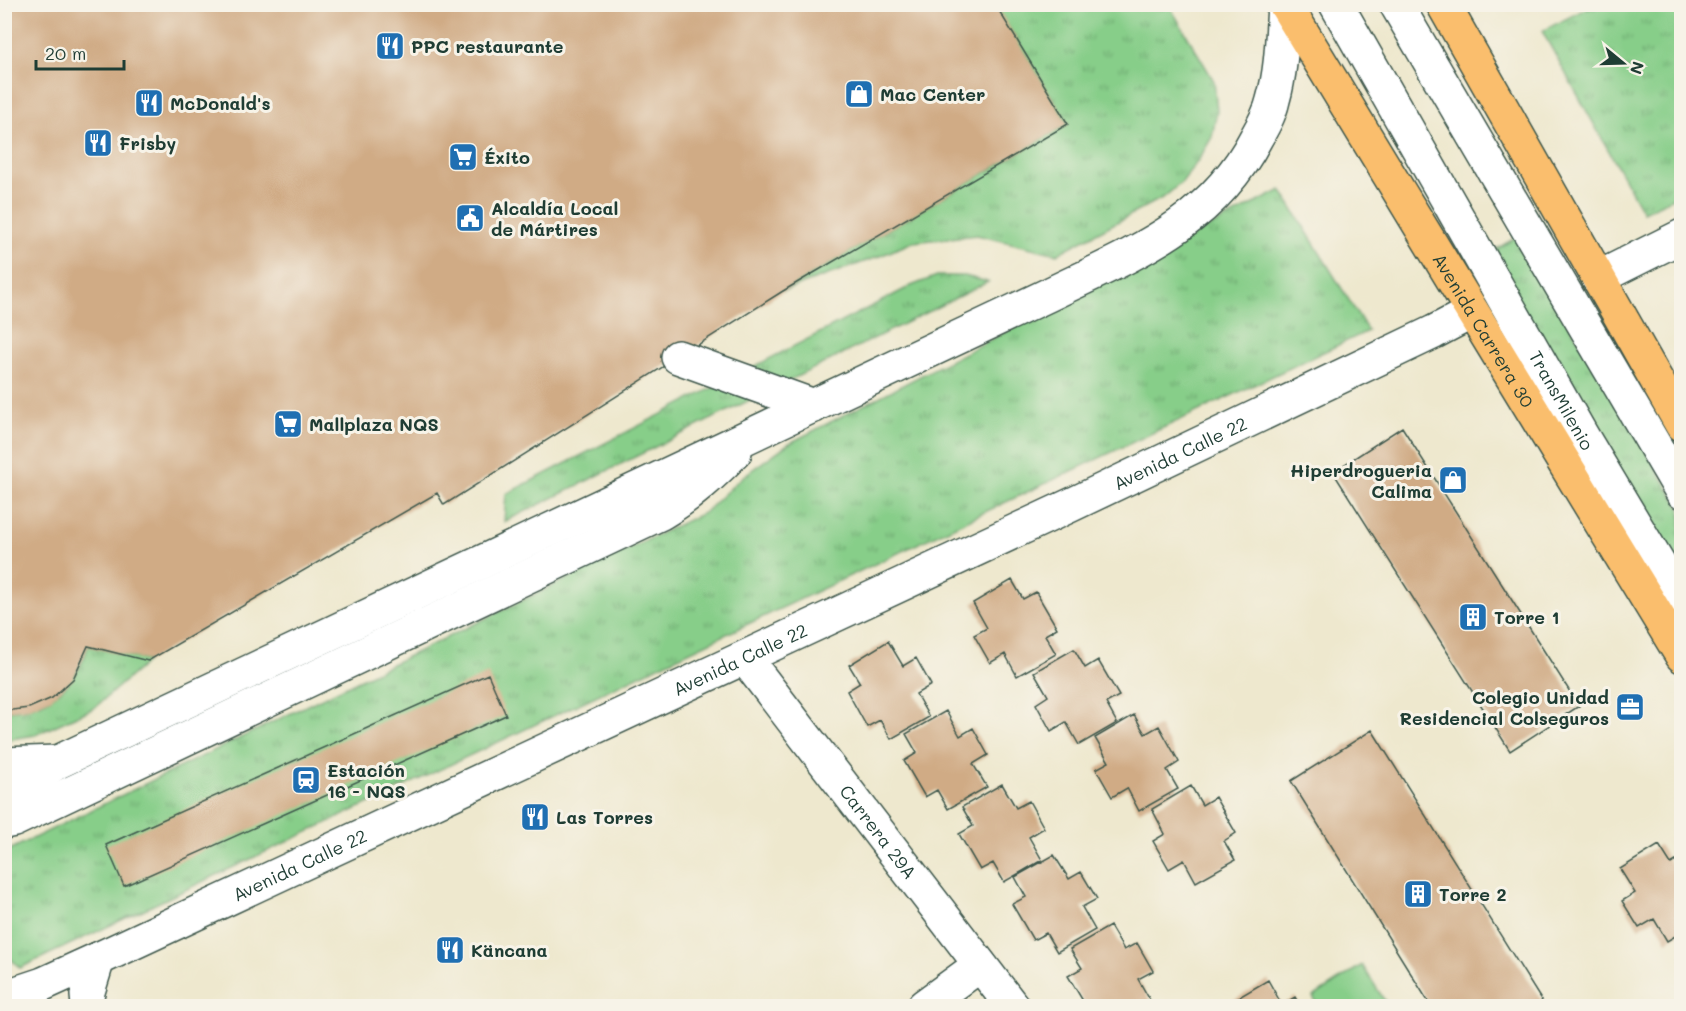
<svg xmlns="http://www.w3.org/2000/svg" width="1686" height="1011" font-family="Mali,sans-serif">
<defs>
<pattern id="grass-tufts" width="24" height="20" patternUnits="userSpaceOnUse" patternTransform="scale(1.5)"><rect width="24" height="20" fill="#87ce89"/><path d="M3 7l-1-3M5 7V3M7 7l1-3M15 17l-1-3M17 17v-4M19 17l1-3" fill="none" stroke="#6ea871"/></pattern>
</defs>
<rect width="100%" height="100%" fill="#f7f3e8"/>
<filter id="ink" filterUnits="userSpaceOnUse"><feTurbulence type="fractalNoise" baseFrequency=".0167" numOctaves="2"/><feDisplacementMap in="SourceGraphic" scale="12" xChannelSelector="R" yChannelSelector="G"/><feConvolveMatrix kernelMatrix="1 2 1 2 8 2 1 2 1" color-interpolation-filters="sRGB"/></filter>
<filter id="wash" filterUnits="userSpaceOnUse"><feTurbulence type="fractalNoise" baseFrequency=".008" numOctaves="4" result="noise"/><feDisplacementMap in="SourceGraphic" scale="24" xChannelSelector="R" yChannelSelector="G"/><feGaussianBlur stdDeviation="1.35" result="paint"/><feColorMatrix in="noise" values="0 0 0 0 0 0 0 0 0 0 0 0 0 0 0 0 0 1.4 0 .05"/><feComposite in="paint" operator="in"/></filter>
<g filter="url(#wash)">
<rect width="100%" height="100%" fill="#eee8ce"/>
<path fill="url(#grass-tufts)" stroke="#53865e" stroke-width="1.5" d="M1595,4L1681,5V194L1643,212L1542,31Z
M995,5H1169L1214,81L1217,111L1212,137L1199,159L1182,182L1164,197L1057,254L977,235L913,242L875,258L783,291L1068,124Z
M1281,190L1368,331L20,968L5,953V852L705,512L742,477L788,444Z
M1516,237L1681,509V575L1487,255Z
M937,276H965L988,282L504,522L506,494L911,286Z
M88,646L148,661L94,708L35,735L5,740V711C12,710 21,710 28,708C58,701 81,675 88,646Z"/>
<path fill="#87ce89" stroke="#53865e" stroke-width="1.5" d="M1362,965L1388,1006H1318L1313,997Z"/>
<g id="blocks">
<path fill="#d0ab85" d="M4,4H995L1068,124L783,291L444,505L437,493L148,661L88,646L73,679L52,698L29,708L4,711Z
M1402,427L1579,706L1510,751L1333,472Z
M1012,580L1023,599L1036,592L1057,628L1045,635L1056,654L1017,676L1005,654L990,663L974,635L987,628L973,603Z
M888,641L903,666L916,658L931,685L916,694L929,717L891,739L880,720L867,727L847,691L860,683L849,665Z
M1074,649L1085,668L1098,660L1119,696L1106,703L1117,723L1079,745L1066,722L1051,731L1036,704L1048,696L1034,672Z
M488,674L506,715L124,886L106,845Z
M946,711L960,736L973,728L988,755L973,764L987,787L948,809L937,790L925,797L904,761L917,753L906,734Z
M1134,715L1145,734L1159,726L1179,762L1167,770L1178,789L1139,811L1127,788L1112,797L1096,769L1109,762L1095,738Z
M1372,730L1545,1006H1431L1291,781Z
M1002,784L1016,808L1029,801L1044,828L1029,837L1042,860L1004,882L993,863L980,870L959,834L973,826L962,807Z
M1191,786L1202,805L1215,797L1236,833L1224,841L1235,860L1196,882L1184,860L1169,869L1153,841L1165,834L1152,809Z
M1659,845L1671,864L1682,857V932L1667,941L1654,919L1639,928L1622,901L1635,893L1620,869Z
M1054,855L1069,879L1081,872L1097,899L1082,907L1095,930L1057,952L1046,933L1033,940L1012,904L1026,897L1015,877Z
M1110,926L1124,950L1137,943L1153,971L1138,979L1151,1002L1143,1006H1102L1101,1005L1086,1006L1068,976L1082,968L1070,949Z
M1268,980L1282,1005L1295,997L1300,1006H1230L1229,1003Z"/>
</g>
</g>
<g filter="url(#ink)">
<use href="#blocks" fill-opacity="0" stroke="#3e574b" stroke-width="1.5"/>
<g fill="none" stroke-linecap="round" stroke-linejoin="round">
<g stroke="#3e574b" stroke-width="36">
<g id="minor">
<path id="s1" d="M1336,4L1582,436L1682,603"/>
<path d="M1396,4L1682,492"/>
<path d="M1598,278L1682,236"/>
<path d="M678,357L814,406"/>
<path id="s2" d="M745,658L1012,1006"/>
<path d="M4,764L56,762"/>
<path d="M4,797L58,762L1048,295C1132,254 1211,225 1256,138C1263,126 1270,114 1273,100C1282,69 1282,36 1284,4"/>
<path d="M4,822L14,820L661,513C690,496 712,475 735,452"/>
<path id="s3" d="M4,997L43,984L98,959L1069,506L1434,332L1472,312"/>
<path d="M88,1006L87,995L98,959"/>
<path d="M924,1006L980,965"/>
</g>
</g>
<g stroke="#3e574b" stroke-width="36">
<g id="highway">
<path id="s4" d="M1285,4L1682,656"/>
<path d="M1443,4L1682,425"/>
</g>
</g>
<use href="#minor" stroke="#fff" stroke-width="33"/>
<use href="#highway" stroke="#fabe6d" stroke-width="33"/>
</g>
</g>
<defs>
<g id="restaurant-square" transform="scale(1.5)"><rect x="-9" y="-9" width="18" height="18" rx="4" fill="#1f6fb2" stroke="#f7f3e8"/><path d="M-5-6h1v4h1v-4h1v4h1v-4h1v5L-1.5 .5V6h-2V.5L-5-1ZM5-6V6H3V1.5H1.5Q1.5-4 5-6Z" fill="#fff"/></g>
<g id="shop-square" transform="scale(1.5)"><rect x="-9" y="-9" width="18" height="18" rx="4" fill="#1f6fb2" stroke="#f7f3e8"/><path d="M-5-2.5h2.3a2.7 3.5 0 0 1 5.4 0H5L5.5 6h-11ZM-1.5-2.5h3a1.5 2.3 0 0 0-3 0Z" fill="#fff"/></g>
<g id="supermarket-square" transform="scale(1.5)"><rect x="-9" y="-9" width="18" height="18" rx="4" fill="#1f6fb2" stroke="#f7f3e8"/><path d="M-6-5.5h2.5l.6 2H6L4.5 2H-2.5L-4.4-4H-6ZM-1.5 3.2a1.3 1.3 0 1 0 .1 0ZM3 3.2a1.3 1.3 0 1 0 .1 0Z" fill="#fff"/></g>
<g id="civic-square" transform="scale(1.5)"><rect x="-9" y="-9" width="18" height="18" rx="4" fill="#1f6fb2" stroke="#f7f3e8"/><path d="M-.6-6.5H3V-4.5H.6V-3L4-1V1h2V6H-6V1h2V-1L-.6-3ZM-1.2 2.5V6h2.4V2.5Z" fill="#fff"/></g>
<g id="building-square" transform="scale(1.5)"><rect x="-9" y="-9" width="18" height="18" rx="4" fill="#1f6fb2" stroke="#f7f3e8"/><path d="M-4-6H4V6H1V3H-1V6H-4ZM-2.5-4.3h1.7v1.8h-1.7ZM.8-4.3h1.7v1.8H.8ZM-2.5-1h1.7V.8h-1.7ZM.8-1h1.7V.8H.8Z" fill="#fff"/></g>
<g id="office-square" transform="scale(1.5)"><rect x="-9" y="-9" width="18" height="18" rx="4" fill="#1f6fb2" stroke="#f7f3e8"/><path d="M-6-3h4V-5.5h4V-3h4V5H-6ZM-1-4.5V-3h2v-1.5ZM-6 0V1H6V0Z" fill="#fff"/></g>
<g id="station-square" transform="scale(1.5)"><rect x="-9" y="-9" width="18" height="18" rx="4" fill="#1f6fb2" stroke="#f7f3e8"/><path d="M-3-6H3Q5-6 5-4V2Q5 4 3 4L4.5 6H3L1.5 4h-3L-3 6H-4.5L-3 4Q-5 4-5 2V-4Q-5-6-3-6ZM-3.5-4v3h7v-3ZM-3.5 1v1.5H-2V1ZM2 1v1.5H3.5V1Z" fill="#fff"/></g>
</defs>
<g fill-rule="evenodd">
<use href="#restaurant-square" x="390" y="46"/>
<use href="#shop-square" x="859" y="94"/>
<use href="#restaurant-square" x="149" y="103"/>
<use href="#restaurant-square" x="98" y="143"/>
<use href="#supermarket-square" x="463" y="157"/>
<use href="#civic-square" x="470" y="218"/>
<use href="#supermarket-square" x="288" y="424"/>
<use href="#shop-square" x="1453" y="480"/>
<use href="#building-square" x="1473" y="617"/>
<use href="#office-square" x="1630" y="707"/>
<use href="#station-square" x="306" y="780"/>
<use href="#restaurant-square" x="535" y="817"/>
<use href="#building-square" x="1418" y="894"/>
<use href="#restaurant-square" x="450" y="950"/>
</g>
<g text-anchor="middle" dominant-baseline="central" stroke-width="6" stroke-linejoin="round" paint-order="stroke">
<g font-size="18" font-weight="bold" fill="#1f3d34" stroke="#f7f3e8" text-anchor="start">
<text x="411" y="46">PPC restaurante</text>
<text x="880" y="94">Mac Center</text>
<text x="170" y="103">McDonald's</text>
<text x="119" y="143">Frisby</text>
<text x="484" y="157">Éxito</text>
<text x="491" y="208">Alcaldía Local<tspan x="491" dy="21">de Mártires</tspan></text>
<text x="309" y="424">Mallplaza NQS</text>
<text x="1432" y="470" text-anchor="end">Hiperdrogueria<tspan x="1432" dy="21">Calima</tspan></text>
<text x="1494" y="617">Torre 1</text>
<text x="1609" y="697" text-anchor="end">Colegio Unidad<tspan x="1609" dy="21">Residencial Colseguros</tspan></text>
<text x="327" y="770">Estación<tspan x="327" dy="21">16 - NQS</tspan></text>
<text x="556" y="817">Las Torres</text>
<text x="1439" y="894">Torre 2</text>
<text x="471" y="950">Käncana</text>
</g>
<g font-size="18" fill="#1f3d34" stroke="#f7f3e8">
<text stroke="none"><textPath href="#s4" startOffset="382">Avenida Carrera 30</textPath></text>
<text stroke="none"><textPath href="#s1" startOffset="456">TransMilenio</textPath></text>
<text stroke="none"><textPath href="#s3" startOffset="1296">Avenida Calle 22</textPath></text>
<text stroke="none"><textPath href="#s3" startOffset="810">Avenida Calle 22</textPath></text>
<text stroke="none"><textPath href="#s2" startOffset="219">Carrera 29A</textPath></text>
<text stroke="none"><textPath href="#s3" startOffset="324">Avenida Calle 22</textPath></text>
</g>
</g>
<rect width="1686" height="1011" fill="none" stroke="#f7f3e8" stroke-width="24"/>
<g transform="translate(1623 63) rotate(109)" stroke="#f7f3e8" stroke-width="4.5" paint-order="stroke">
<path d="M0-4.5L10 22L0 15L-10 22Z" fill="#1f3d34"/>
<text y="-9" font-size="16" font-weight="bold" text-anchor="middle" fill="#1f3d34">N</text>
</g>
<path d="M36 60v9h88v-9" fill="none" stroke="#1f3d34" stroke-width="3"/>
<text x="45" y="60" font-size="18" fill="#1f3d34" stroke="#f7f3e8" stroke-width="4.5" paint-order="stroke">20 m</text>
</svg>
